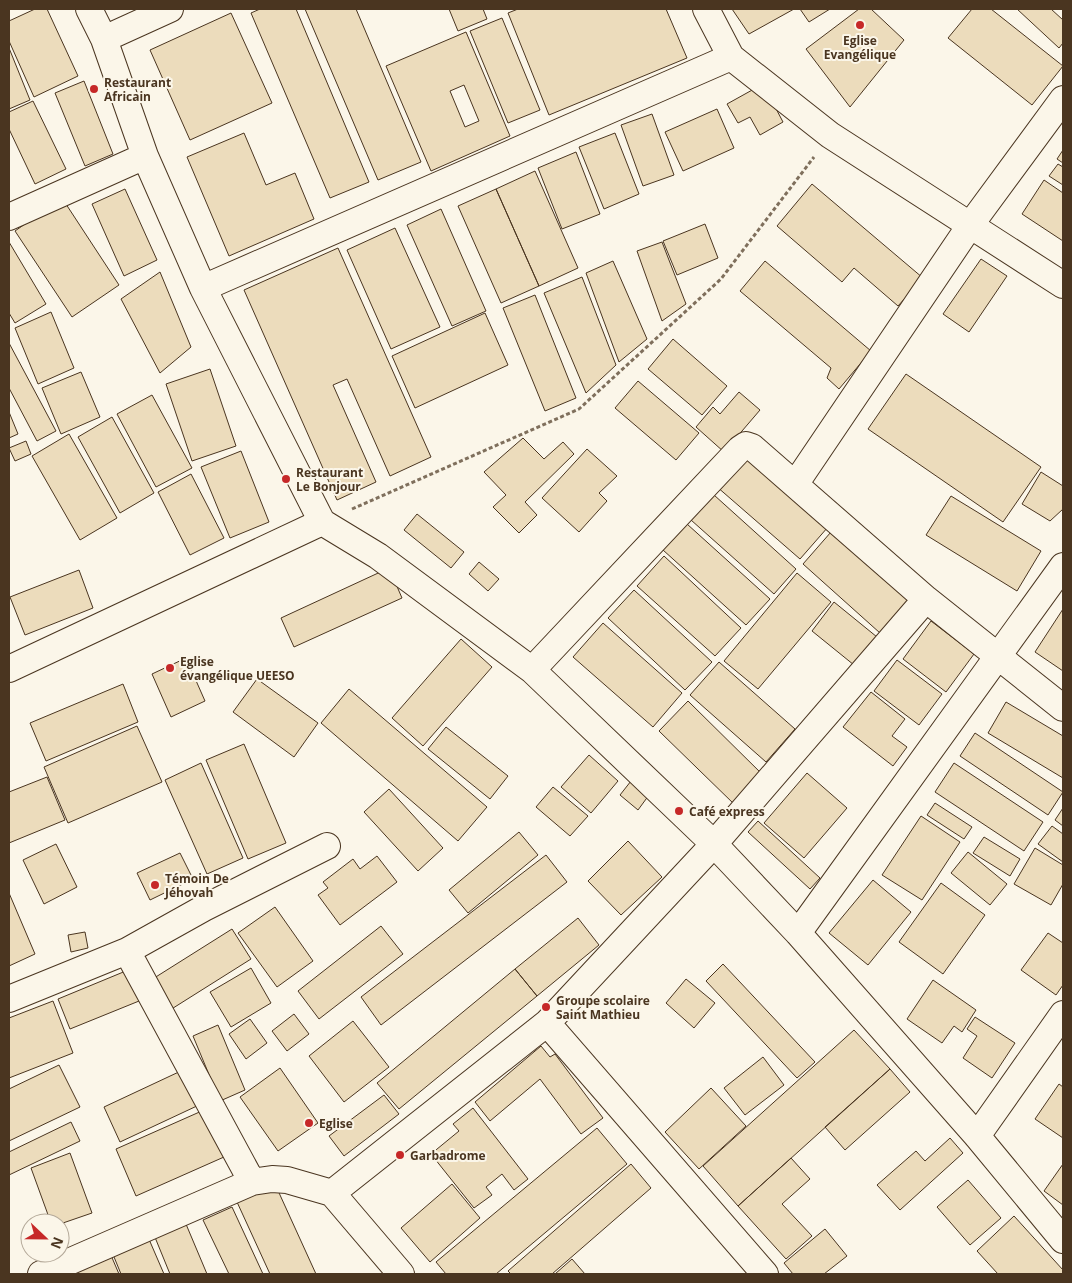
<svg xmlns="http://www.w3.org/2000/svg" width="1072" height="1283" font-family="'Open Sans',sans-serif">
<rect width="100%" height="100%" fill="#fbf6e9"/>
<path fill="#ecdcbc" stroke="#4a3520" fill-rule="evenodd" d="M35,9H47L78,76L34,97L9,41V21Z
M260,9H296L369,182L330,198L251,13Z
M305,9H356L421,162L378,180Z
M449,9H483L487,19L458,31Z
M518,9H666L687,58L549,115L508,13Z
M732,9H794L749,34Z
M800,9H830L809,22Z
M859,9H871L904,40L850,107L806,49Z
M972,9H991L1063,66L1032,105L948,38Z
M1017,9H1051L1063,20V43L1059,48Z
M231,13L272,103L190,140L150,50Z
M502,18L540,110L508,123L470,31Z
M466,32L510,136L431,171L386,66ZM464,85L479,121L465,127L450,91Z
M9,48L30,100L9,109Z
M84,81L113,154L85,166L55,93Z
M763,84L783,122L760,135L750,117L738,123L727,104Z
M33,101L66,169L35,184L9,129V112Z
M717,109L734,148L683,171L665,132Z
M652,114L674,175L643,186L621,125Z
M244,133L266,185L295,173L314,219L229,256L187,157Z
M615,133L639,194L604,209L579,147Z
M1063,150V163L1057,159Z
M576,152L600,214L562,229L538,168Z
M1058,164L1063,167V185L1049,176Z
M535,171L578,268L539,286L496,189Z
M1044,180L1063,193V241L1022,214Z
M812,184L923,278L898,306L854,268L842,282L777,226Z
M125,189L157,260L124,276L92,204Z
M496,189L539,286L501,303L458,206Z
M62,198L119,285L72,317L15,231Z
M441,209L486,311L452,326L407,225Z
M705,224L718,258L677,275L663,241Z
M395,228L440,327L391,349L347,250Z
M9,242L46,304L15,323L9,313Z
M662,242L686,304L662,321L637,251Z
M338,248L431,457L390,476L347,379L333,385L376,482L337,500L244,290Z
M981,259L1007,276L969,332L943,314Z
M613,261L647,339L619,362L586,273Z
M765,261L871,351L839,389L827,378L831,368L740,291Z
M160,272L191,347L160,373L121,299Z
M582,277L616,365L586,393L544,293Z
M535,295L576,398L545,411L503,308Z
M51,312L74,368L38,384L15,328Z
M485,313L508,365L415,408L392,356Z
M673,339L727,386L702,415L648,369Z
M9,343L56,431L37,441L9,388Z
M210,369L236,446L192,461L166,384Z
M81,372L100,417L61,434L42,388Z
M906,374L1041,467L1003,522L868,429Z
M638,381L699,433L676,460L615,408Z
M739,392L760,410L724,452L696,427L713,407L720,414Z
M152,395L192,468L156,487L117,414Z
M9,412L18,434L9,438Z
M112,417L154,493L120,513L78,437Z
M69,434L117,518L80,540L32,456Z
M523,438L544,459L563,442L574,454L525,502L537,515L519,533L493,507L506,495L484,472Z
M26,441L31,454L15,461L9,448Z
M587,449L617,476L599,493L607,501L579,532L542,498Z
M241,451L269,522L230,538L201,467Z
M744,454L828,527L800,559L716,486Z
M1041,472L1063,486V509L1050,521L1022,504Z
M191,474L224,538L190,555L158,492Z
M714,495L796,569L774,594L691,520Z
M951,496L1041,551L1017,591L926,535Z
M417,514L464,552L451,568L404,530Z
M687,524L770,599L746,625L663,550Z
M831,532L909,601L880,633L803,564Z
M664,556L741,628L715,656L637,586Z
M479,562L499,579L488,591L469,574Z
M389,568L402,598L294,647L281,618Z
M79,570L93,608L25,635L10,597Z
M797,573L831,602L758,689L724,661Z
M634,590L712,662L685,690L608,618Z
M834,602L877,637L854,665L812,631Z
M1063,609V671L1035,652Z
M931,621L974,654L946,692L903,659Z
M603,623L682,693L653,727L573,657Z
M461,639L492,667L423,746L392,718Z
M186,658L205,701L171,717L152,674Z
M897,660L942,694L919,725L874,691Z
M719,662L795,729L766,762L690,695Z
M257,679L318,723L294,757L233,712Z
M123,684L138,722L46,761L30,723Z
M349,689L487,807L458,841L321,723Z
M871,692L905,719L892,736L907,747L893,766L843,727Z
M688,701L763,775L735,805L659,731Z
M1006,702L1063,736V778L988,733Z
M137,726L162,782L68,823L44,767Z
M446,727L508,776L490,799L428,749Z
M975,733L1063,792L1048,815L960,756Z
M244,744L286,843L248,859L206,760Z
M589,755L618,781L591,813L561,787Z
M201,763L243,858L207,874L165,780Z
M954,763L1043,822L1024,851L935,792Z
M807,773L847,808L804,858L764,823Z
M47,777L65,820L9,843V792Z
M631,781L649,795L638,810L620,795Z
M553,787L588,816L570,836L536,807Z
M389,789L443,848L418,871L364,812Z
M935,803L972,827L964,839L927,815Z
M1063,808V826L1055,820Z
M921,816L960,842L922,900L882,875Z
M758,821L820,878L810,889L748,832Z
M1052,826L1063,834V862L1038,844Z
M519,832L538,855L468,913L449,890Z
M984,837L1020,859L1010,876L973,853Z
M628,841L662,877L621,915L588,881Z
M56,844L77,887L44,904L23,860Z
M1035,848L1063,865V884L1051,905L1014,884Z
M968,852L1007,884L990,905L951,873Z
M180,853L193,879L150,900L137,873Z
M546,855L567,882L381,1025L361,997Z
M377,856L397,882L340,925L318,895L328,888L323,882L353,859L360,869Z
M873,880L911,912L868,965L829,933Z
M941,883L985,915L943,974L899,942Z
M9,893L35,954L9,966Z
M275,907L313,961L277,987L238,933Z
M578,918L599,945L537,996L515,969Z
M381,926L403,954L319,1019L298,991Z
M232,929L251,959L170,1010L151,980Z
M85,932L88,948L71,952L68,935Z
M1048,933L1063,943V985L1056,995L1021,970Z
M723,964L815,1062L797,1078L706,981Z
M133,968L144,999L70,1029L58,999Z
M251,968L271,1003L231,1027L210,992Z
M515,969L537,996L399,1109L377,1083Z
M686,979L715,1003L694,1028L666,1003Z
M933,980L976,1010L962,1032L954,1026L942,1043L907,1019Z
M53,1001L73,1053L9,1078V1018Z
M294,1014L309,1034L287,1051L272,1031Z
M975,1017L1015,1043L992,1078L963,1058L977,1036L967,1029Z
M250,1019L267,1043L246,1059L229,1034Z
M353,1021L389,1067L344,1102L309,1056Z
M218,1025L245,1090L220,1101L193,1036Z
M854,1030L890,1069L738,1206L703,1166Z
M541,1046L550,1057L555,1054L603,1118L581,1134L540,1079L490,1121L475,1102Z
M763,1057L784,1085L745,1115L724,1088Z
M59,1065L80,1107L9,1141V1089Z
M280,1068L318,1123L278,1151L240,1097Z
M890,1069L910,1092L845,1150L825,1127Z
M183,1070L199,1105L120,1142L104,1107Z
M1059,1084L1063,1087V1138L1035,1119Z
M711,1088L746,1126L699,1169L665,1132Z
M384,1095L399,1114L344,1156L329,1136Z
M473,1108L528,1179L514,1190L502,1174L486,1187L492,1195L474,1208L431,1154L459,1131L453,1124Z
M204,1110L224,1157L136,1196L116,1149Z
M71,1122L80,1141L9,1175V1152Z
M597,1128L627,1164L496,1274H446L436,1262Z
M950,1138L963,1153L900,1210L877,1185L916,1151L925,1161Z
M70,1153L92,1213L60,1224L51,1223L31,1168Z
M791,1158L810,1179L782,1204L812,1236L786,1259L738,1206Z
M631,1164L651,1188L552,1274H511L508,1271Z
M1063,1164V1205L1044,1191Z
M968,1180L1001,1218L970,1245L937,1207Z
M275,1184L316,1274H270L237,1202Z
M452,1184L480,1218L430,1262L401,1228Z
M232,1207L263,1274H229L203,1220Z
M1014,1216L1063,1270V1274H998L977,1251Z
M183,1217L207,1274H170L152,1230Z
M825,1229L847,1256L824,1274H793L784,1263Z
M148,1237L164,1274H121L112,1252Z
M110,1253L119,1274H75L73,1268Z
M572,1259L585,1274H555Z"/>
<g fill="none" stroke-linecap="round" stroke-linejoin="round">
<g stroke="#4a3520" stroke-width="28">
<path id="minor" d="M89,9L104,39L145,156L203,288L322,522L378,556L532,670L714,844L798,933L977,1136L1063,1240
M104,39L170,9
M731,57L830,135L1063,285
M9,217L145,156
M203,288L731,57L706,9
M796,483L971,224L1063,99
M9,669L322,522
M532,670L740,449L746,445L752,447L926,599L1063,708
M798,933L1063,566
M127,951L252,1182
M9,999L127,951L204,908L327,846
M547,1023L765,1274
M977,1136L1063,1014
M332,1193L547,1023L714,844L926,599
M41,1274L252,1182L272,1179L287,1180L332,1193L401,1274"/>
</g>
<path stroke="#7f6f5c" stroke-width="3" stroke-dasharray="4 2.5" stroke-linecap="butt" d="M352,509L579,409L721,279L814,157"/>
<use href="#minor" stroke="#fbf6e9" stroke-width="26"/>
</g>
<g fill="#c62828" stroke="#fbf6e9" stroke-width="2">
<circle cx="860" cy="25" r="5"/>
<circle cx="94" cy="89" r="5"/>
<circle cx="286" cy="479" r="5"/>
<circle cx="170" cy="668" r="5"/>
<circle cx="679" cy="811" r="5"/>
<circle cx="155" cy="885" r="5"/>
<circle cx="546" cy="1007" r="5"/>
<circle cx="309" cy="1123" r="5"/>
<circle cx="400" cy="1155" r="5"/>
</g>
<g text-anchor="middle" dominant-baseline="central" stroke-width="4" stroke-linejoin="round" paint-order="stroke">
<g font-size="12" font-weight="bold" fill="#4a3520" stroke="#fbf6e9" text-anchor="start">
<text x="860" y="40" text-anchor="middle">Eglise<tspan x="860" dy="14">Evangélique</tspan></text>
<text x="104" y="82">Restaurant<tspan x="104" dy="14">Africain</tspan></text>
<text x="296" y="472">Restaurant<tspan x="296" dy="14">Le Bonjour</tspan></text>
<text x="180" y="661">Eglise<tspan x="180" dy="14">évangélique UEESO</tspan></text>
<text x="689" y="811">Café express</text>
<text x="165" y="878">Témoin De<tspan x="165" dy="14">Jéhovah</tspan></text>
<text x="556" y="1000">Groupe scolaire<tspan x="556" dy="14">Saint Mathieu</tspan></text>
<text x="319" y="1123">Eglise</text>
<text x="410" y="1155">Garbadrome</text>
</g>
</g>
<rect width="1072" height="1283" fill="none" stroke="#4a3520" stroke-width="20"/>
<g transform="translate(45 1238) rotate(112)"><circle r="24" fill="#fbf6e9" stroke="#b4a999"/>
<path d="M0-4L9 19L0 12L-9 19Z" fill="#c62828"/>
<text y="-8" font-size="14" font-weight="bold" text-anchor="middle" fill="#4a3520">N</text>
</g>
</svg>
